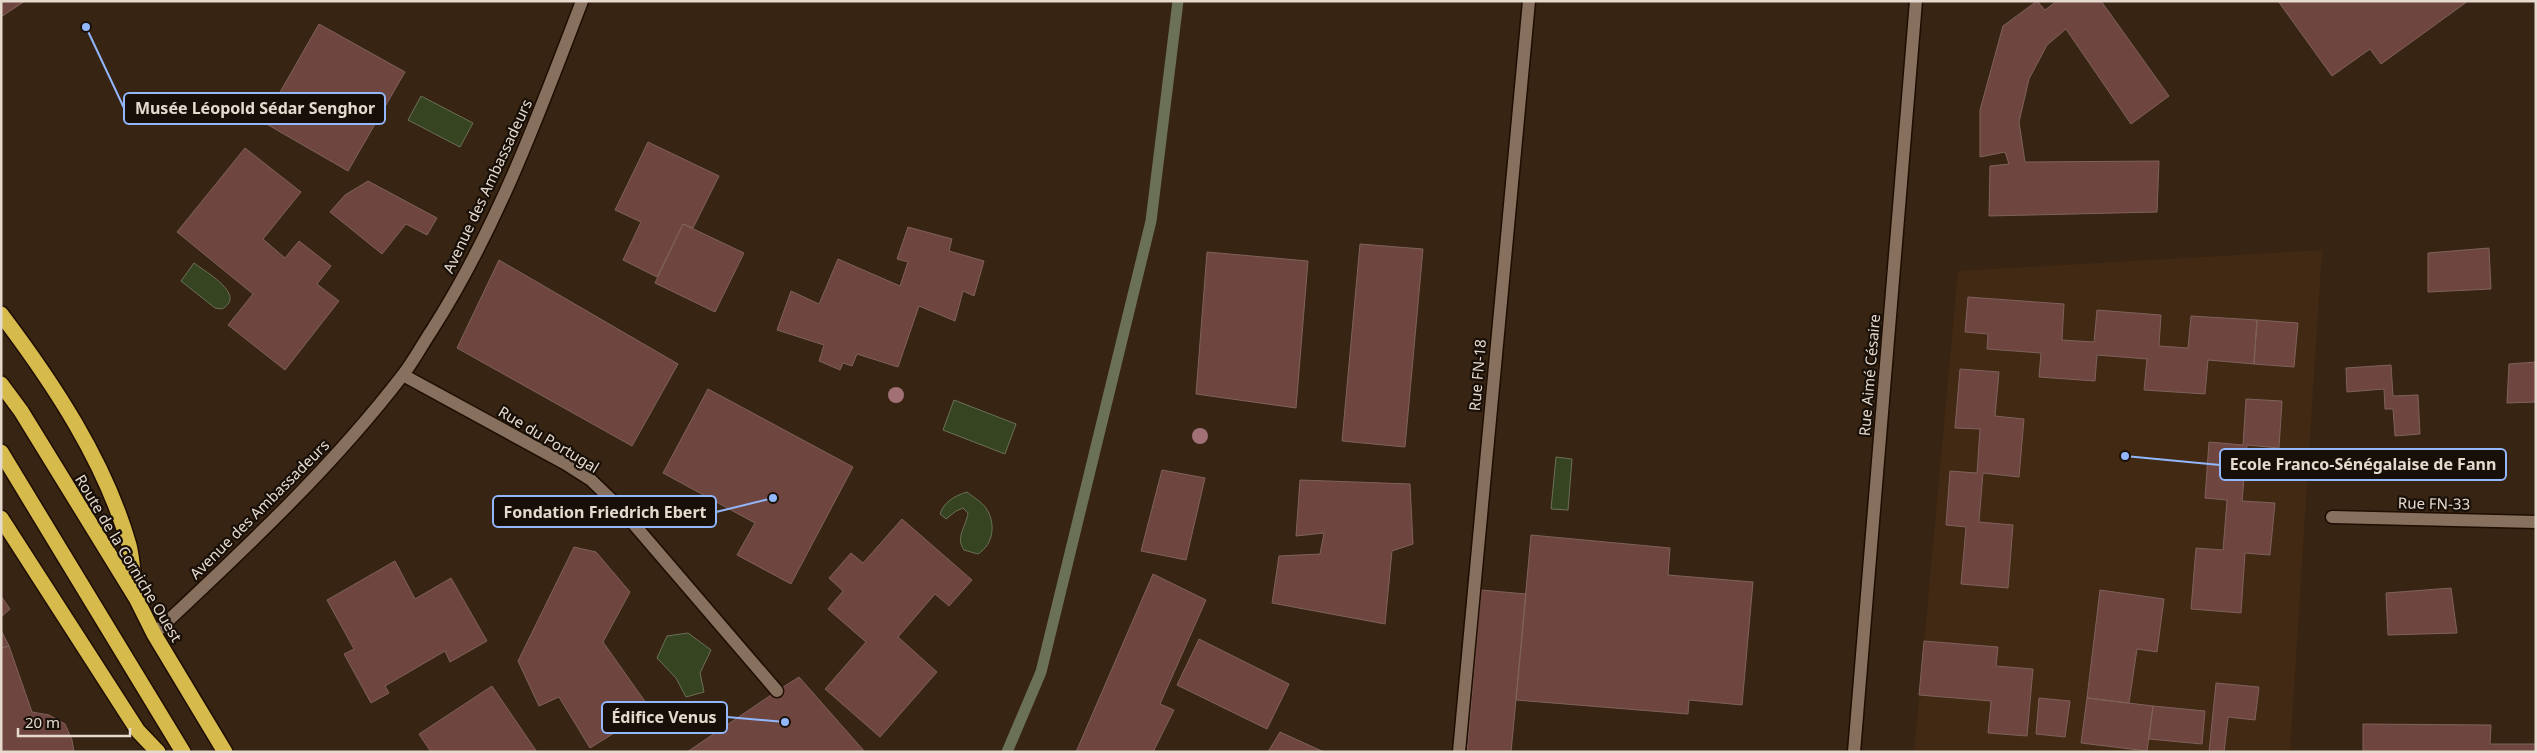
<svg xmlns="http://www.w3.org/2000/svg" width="2537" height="753" font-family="'Noto Sans',sans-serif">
<rect width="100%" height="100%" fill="#372413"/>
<path fill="#412913" d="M2322,250L2290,752H1914L1958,271Z"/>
<path fill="#364422" stroke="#6b7156" d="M421,96L473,123L460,147L408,120Z
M194,263C207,273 247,295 222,309L215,308L181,281Z
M954,400L1016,424L1005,454L943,430Z
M1556,457L1572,459L1568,510L1551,509Z
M967,492C973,497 982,502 986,508C996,523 994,544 978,554L964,550C955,537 966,527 968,513L963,508L956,511L946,519L940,514C944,502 954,496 967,492Z
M688,633L711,650L700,673L704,692L686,697L676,678L657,658L667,636Z"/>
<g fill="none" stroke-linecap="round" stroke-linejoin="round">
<path stroke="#6b7156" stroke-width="11" d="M1007,752L1041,672L1151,221L1178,1"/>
</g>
<path fill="#6f463f" stroke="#7f615c" d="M1,1H25L1,17Z
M2037,1L2045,10L2057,1H2101L2169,96L2131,124L2066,29L2047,45L2029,79L2019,122L2025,162L2159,161L2157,212L1989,216L1990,166L2009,164L2005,152L1980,157V110L2003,26Z
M2278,1H2468L2381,64L2370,49L2332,76Z
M319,24L405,72L348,171L263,122Z
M648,142L719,176L693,228L683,224L657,277L623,260L641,222L615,210Z
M245,148L301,192L263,239L285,258L299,241L331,266L317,284L339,301L285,370L228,325L253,294L177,232Z
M368,181L437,218L427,235L406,224L382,254L330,212L345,195Z
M683,224L744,253L715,312L655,283Z
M908,227L952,239L949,251L984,261L974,296L963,291L955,321L919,306L898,367L857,354L852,366L843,363L840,370L819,361L824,345L777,330L791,291L819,304L838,259L900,286L908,262L897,259Z
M1360,244L1423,249L1405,447L1342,441Z
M2489,248L2491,289L2428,292V253Z
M1207,252L1308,261L1296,408L1196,394Z
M499,260L678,364L632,446L457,348Z
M1968,297L2064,304L2062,340L2094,342L2097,310L2161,315L2159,346L2188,348L2191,316L2257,320L2254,364L2208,360L2205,394L2144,390L2147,359L2097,355L2095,381L2039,377L2041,353L1987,349L1988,334L1965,332Z
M2257,320L2298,323L2294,367L2254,364Z
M2536,362V402L2507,403L2509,364Z
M2391,365L2393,396L2418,395L2420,434L2395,436L2393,409H2385L2384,389L2347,392L2346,368Z
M1960,369L1999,372L1995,416L2024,419L2019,477L1983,473L1979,522L2013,525L2008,588L1961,584L1966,527L1946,525L1950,471L1977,473L1980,429L1955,428Z
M708,389L853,467L791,584L737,555L755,523L663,473Z
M2246,399L2282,401L2279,448L2247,445L2242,501L2275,503L2270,555L2245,553L2241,613L2191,609L2196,548L2223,550L2227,500L2205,498L2209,442L2243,445Z
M1162,470L1205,478L1186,560L1141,551Z
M1300,480L1410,484L1413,544L1392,551L1385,624L1272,603L1279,556L1320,554L1324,533L1296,536Z
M902,519L972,580L949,606L935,594L898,637L937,672L880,737L825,689L866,642L828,609L843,591L829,578L851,553L863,563Z
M1531,535L1670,548L1668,575L1753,582L1742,705L1689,700L1688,714L1516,700Z
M574,547L596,552L630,592L603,642L651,710L590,748L559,697L539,706L518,661Z
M395,561L415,599L451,578L487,641L450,662L445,651L385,686L389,693L371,703L344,654L354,649L327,600Z
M1153,574L1206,600L1160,704L1174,710L1153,752H1076Z
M2451,588L2457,633L2388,635L2386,593Z
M1481,590L1526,594L1511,752H1467Z
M2100,590L2164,599L2157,652L2137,649L2129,703L2087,698Z
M1,596L10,609L1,617Z
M1,630L9,646L1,648Z
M1199,639L1289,684L1267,729L1177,685Z
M1924,641L1998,647L1996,666L2033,669L2027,736L1988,733L1991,701L1919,695Z
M9,646L32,712L49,715L65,724L72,740L74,752H1V648Z
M799,677L865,752H687L777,691Z
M2216,683L2259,687L2255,720L2228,717L2224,752H2209Z
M492,686L537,752H431L419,734Z
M2039,698L2070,701L2065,737L2036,734Z
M2087,698L2153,706L2147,751L2081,743Z
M2153,706L2205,711L2202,744L2149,739Z
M2363,724L2491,725L2490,744H2536V752H2363Z
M1280,732L1324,752H1268Z"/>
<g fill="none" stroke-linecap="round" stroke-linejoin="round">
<g stroke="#1e0d00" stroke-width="15">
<path id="street" d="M403,375L566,464L591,480L620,508L777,691
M2332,517L2536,522
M154,634C241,552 329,471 402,376C413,362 422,345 432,330C497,228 539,114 582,1
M1459,752L1529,1"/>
</g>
<g stroke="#1e0d00" stroke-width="15">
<path id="secondary" d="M1854,752L1916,1"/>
</g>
<g stroke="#1e0d00" stroke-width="18">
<path id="highway" d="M1,314C53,383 105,461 129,545C133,560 133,578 135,594
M1,384L21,411L136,598L154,634L225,752
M1,452L183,752
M1,518L138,731L158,752"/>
</g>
<use href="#street" stroke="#87715e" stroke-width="12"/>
<use href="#secondary" stroke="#87715e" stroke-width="12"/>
<use href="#highway" stroke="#d7ba4c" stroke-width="15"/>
</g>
<g fill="#a17176">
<circle cx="896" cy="395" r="8"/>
<circle cx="1200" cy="436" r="8"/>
</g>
<g text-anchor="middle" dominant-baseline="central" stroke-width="4.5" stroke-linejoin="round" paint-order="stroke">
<g font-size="15" fill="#e6dacf" stroke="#181008">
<text transform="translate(487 186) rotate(-65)">Avenue des Ambassadeurs</text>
<text transform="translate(1477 375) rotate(-85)">Rue FN-18</text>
<text transform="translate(1869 375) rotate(-85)">Rue Aimé Césaire</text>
<text transform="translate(549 439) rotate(31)">Rue du Portugal</text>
<text transform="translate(2434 503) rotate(1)">Rue FN-33</text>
<text transform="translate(259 509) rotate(-45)">Avenue des Ambassadeurs</text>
<text transform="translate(129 558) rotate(59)">Route de la Corniche Ouest</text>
</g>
</g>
<path fill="none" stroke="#92b7fd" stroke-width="2" d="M86 27L124 108M2125 456L2220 465M773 498L716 512M785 722L727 717"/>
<g fill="#92b7fd" stroke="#181008" stroke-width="2">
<circle cx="86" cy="27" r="5"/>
<circle cx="2125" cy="456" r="5"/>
<circle cx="773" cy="498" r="5"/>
<circle cx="785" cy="722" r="5"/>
</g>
<g fill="#181008" stroke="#92b7fd" stroke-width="2">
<rect x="124" y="93" width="261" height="31" rx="5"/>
<rect x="2220" y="449" width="286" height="31" rx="5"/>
<rect x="493" y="496" width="223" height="31" rx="5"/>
<rect x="602" y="702" width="125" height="31" rx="5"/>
</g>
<g font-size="16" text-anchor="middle" font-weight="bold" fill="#e6dacf">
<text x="255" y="114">Musée Léopold Sédar Senghor</text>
<text x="2363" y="470">Ecole Franco-Sénégalaise de Fann</text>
<text x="605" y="518">Fondation Friedrich Ebert</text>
<text x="664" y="723">Édifice Venus</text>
</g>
<rect width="2537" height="753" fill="none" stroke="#e6dacf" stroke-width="5"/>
<path d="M18 728v8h112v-8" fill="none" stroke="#e6dacf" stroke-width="2.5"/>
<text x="25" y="728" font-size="15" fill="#e6dacf" stroke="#181008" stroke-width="4" paint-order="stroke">20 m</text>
</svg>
